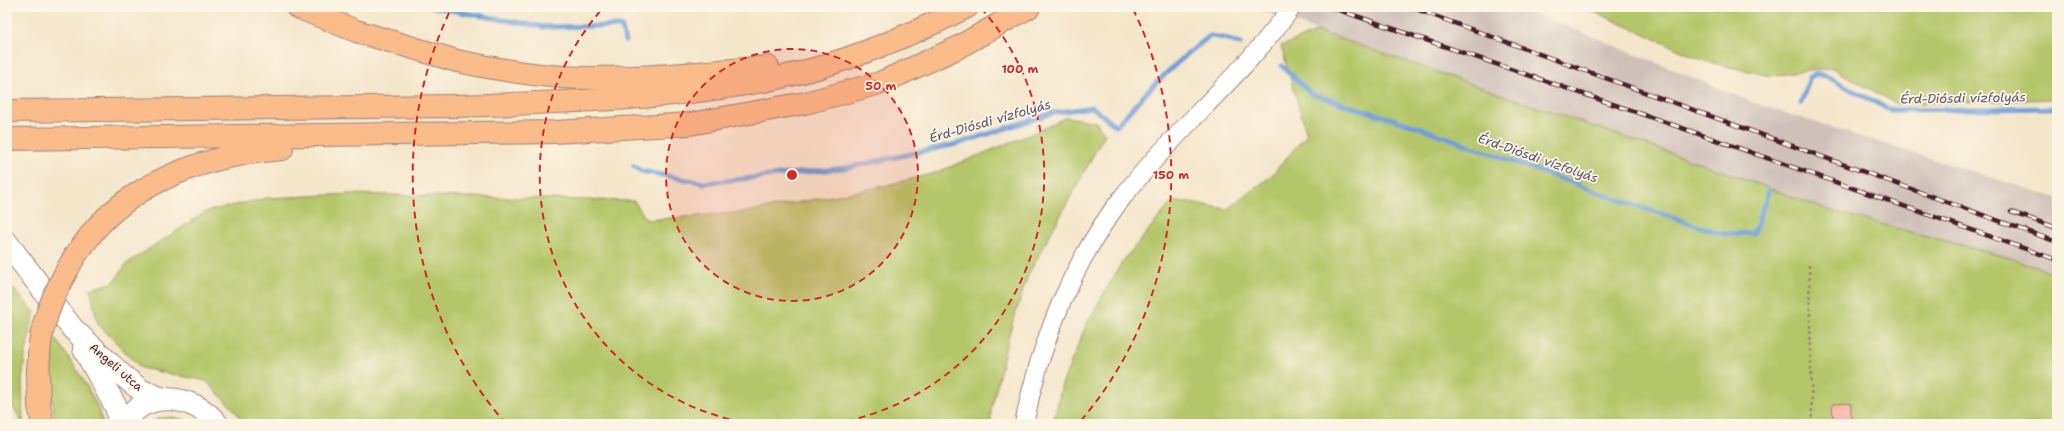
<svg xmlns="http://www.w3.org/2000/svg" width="2064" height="431" font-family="'Shantell Sans',sans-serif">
<rect width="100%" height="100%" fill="#fcf5e5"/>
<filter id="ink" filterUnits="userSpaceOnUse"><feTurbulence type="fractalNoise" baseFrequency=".025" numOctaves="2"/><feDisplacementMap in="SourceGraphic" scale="8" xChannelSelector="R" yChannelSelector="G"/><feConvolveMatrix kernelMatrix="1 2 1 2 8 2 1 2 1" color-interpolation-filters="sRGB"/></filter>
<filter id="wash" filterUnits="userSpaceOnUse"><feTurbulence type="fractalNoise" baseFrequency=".012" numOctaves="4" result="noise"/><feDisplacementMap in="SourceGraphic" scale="16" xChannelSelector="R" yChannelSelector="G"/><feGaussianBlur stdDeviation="0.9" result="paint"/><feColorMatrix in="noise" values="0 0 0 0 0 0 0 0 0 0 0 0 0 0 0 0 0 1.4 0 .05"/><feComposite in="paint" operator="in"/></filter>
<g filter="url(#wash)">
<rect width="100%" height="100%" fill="#f4e6cb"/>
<path fill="#cfc1ba" d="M1250,7H1514L1562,24L1757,104L2057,198V274L2014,259L1828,210L1731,174Z"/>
<path fill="#b5c66a" stroke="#80724a" d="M1580,7H2057V99L1897,104L1832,68L1770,76L1704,61L1604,16Z
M1318,31L1731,174L1828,210L2014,259L2057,274V424H1053L1062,384L1087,323L1122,262L1172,202H1188L1227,209L1270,177L1307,134L1281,46Z
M1066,117L1096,122L1105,134L1028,275L1009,334L991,410V424H243L236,412L206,381L141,368L98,324L90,289L113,283L126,264L207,211L267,198L350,194L634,201L647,220L746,212L875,188L935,173L1036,132Z
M7,282L35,312L25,356L22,381L23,424L7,396Z
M53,335C72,363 94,391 103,424H56L47,373Z
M173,417L185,420L191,424H147L160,418Z"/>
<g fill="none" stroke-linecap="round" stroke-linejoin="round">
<path stroke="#6f9fd9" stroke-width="5" d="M433,7L543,27L620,26L622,27L625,41
M1282,66L1311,94L1418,127L1622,201L1722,234L1754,233L1769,190
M1801,103L1810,77L1817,74L1826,76L1890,110L2057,108
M634,166L641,171L704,183L845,168L957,144L1052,113L1092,107L1116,126C1144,94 1175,62 1210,36L1224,38L1240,44"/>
</g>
<g id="blocks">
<path fill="#f7a79d" d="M1851,403V424H1833L1832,404Z"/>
</g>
</g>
<g filter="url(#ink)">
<use href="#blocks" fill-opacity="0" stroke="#9f827b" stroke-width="1"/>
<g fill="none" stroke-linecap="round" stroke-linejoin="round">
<g stroke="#9f827b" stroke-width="20">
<path id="minor" d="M1024,424C1040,342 1073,260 1125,194C1177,128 1243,75 1292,7"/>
</g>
<g stroke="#9f827b" stroke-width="24">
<path id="tertiary" d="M7,243L73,329L122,375L142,391L163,399
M84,349L117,409L119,424
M124,424C145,388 194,394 217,424"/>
</g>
<g stroke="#9f827b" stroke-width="24">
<path id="trunk" d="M297,7L356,31L457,61
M7,111L458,106"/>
</g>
<g stroke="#9f827b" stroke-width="24">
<path id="motorway" d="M457,61C501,70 546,78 592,78C651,78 709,72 768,67
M458,106C565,102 673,100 778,78C844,64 907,37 967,7
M7,139L555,132L690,124L805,103L880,83L957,48L1029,7
M76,254C84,245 90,235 97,227C144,176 216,154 282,149
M38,372L39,406L43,424"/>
</g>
<path stroke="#9f827b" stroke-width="2.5" stroke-dasharray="3 3" stroke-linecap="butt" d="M1809,265L1812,424"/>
<use href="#minor" stroke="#fff" stroke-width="18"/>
<use href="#tertiary" stroke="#fff" stroke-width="22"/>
<use href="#trunk" stroke="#fabc8b" stroke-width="22"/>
<use href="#motorway" stroke="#fabc8b" stroke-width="22"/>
<g stroke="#4a1f2b" stroke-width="4.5">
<path id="rail" d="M1330,7L1662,121L2057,260
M1410,7L2057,242
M2011,212L2057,228"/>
</g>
<use href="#rail" stroke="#fcf5e5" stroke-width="3" stroke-dasharray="9" stroke-linecap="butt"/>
<g stroke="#9f827b" stroke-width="24" stroke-linecap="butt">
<path id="motorway-bridge" d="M38,372C39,360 39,348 41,337C47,307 61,280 76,254"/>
</g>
<use href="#motorway-bridge" stroke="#fabc8b" stroke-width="22"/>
</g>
</g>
<circle cx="792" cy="175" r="126" fill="#d62828" fill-opacity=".12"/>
<g fill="none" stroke="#d62828" stroke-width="2" stroke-dasharray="7 5">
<circle cx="792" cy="175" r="126"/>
<path d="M753 424A252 252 0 0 1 603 8M981 8A252 252 0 0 1 831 424"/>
<path d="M506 424A379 379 0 0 1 451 9M1133 9A379 379 0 0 1 1078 424"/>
</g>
<g text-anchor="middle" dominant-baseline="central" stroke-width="3.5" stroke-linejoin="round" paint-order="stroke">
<g font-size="12" fill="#4a1f2b" stroke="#fcf5e5">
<text transform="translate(116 367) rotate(41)">Angeli utca</text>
</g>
<g font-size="13" font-style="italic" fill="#595271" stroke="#fcf5e5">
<text transform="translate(1963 98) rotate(-1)">Érd-Diósdi vízfolyás</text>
<text transform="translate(990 121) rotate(-16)">Érd-Diósdi vízfolyás</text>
<text transform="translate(1538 158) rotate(19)">Érd-Diósdi vízfolyás</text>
</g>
</g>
<circle cx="792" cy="175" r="6" fill="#d62828" stroke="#fcf5e5" stroke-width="2"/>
<g font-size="12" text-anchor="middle" font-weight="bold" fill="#d62828" stroke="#fcf5e5" stroke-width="3.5" stroke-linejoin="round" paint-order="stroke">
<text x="1020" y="73">100 m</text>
<text x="881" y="90">50 m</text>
<text x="1171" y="179">150 m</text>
</g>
<rect width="2064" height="431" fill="none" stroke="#fcf5e5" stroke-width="24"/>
</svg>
